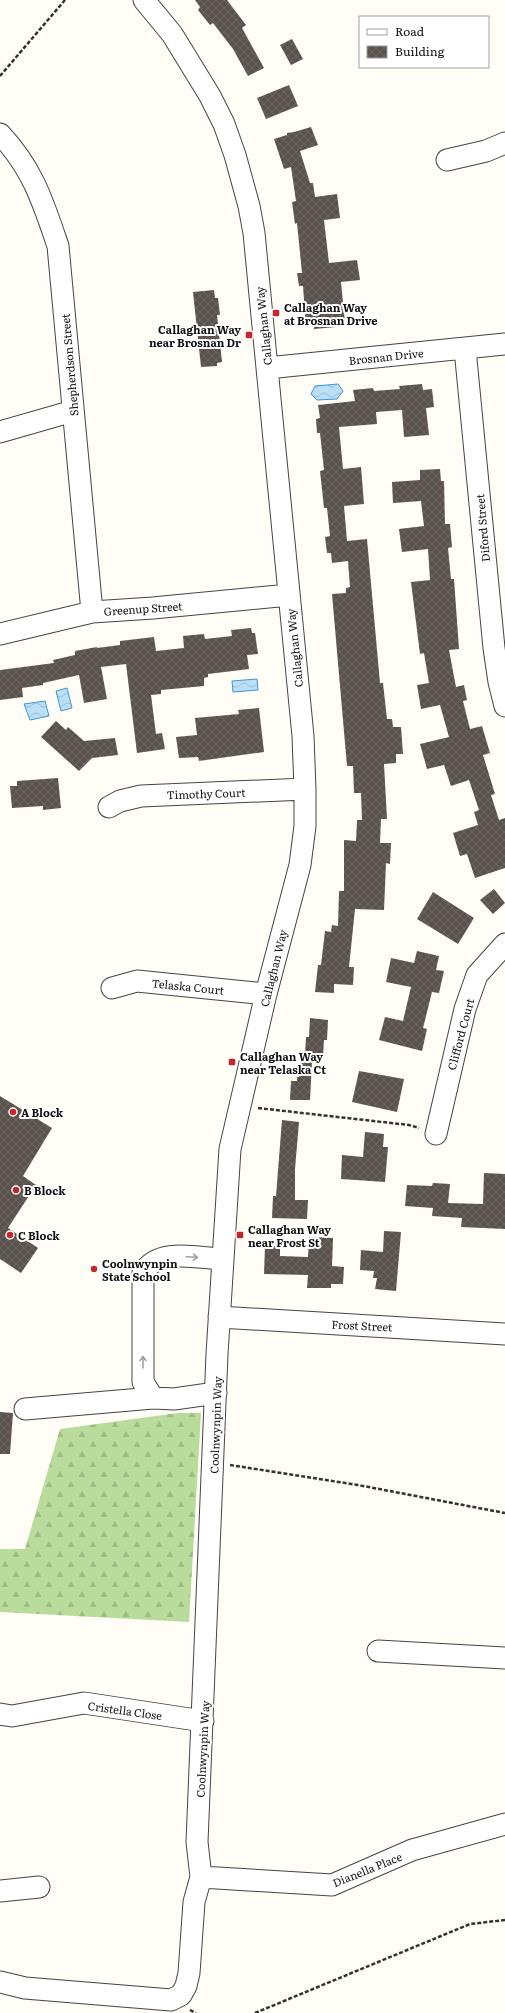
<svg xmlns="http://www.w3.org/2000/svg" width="505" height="2013" font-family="Literata,serif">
<defs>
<pattern id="forest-firs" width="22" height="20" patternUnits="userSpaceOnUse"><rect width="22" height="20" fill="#b9dc9c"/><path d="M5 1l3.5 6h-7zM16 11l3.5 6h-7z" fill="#9ebc85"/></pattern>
<pattern id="water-waves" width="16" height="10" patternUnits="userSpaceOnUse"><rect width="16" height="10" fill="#b9e0f7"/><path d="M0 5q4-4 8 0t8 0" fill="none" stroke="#9ebfd3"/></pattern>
<pattern id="building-cross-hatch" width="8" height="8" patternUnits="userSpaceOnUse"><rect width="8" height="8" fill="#5a524d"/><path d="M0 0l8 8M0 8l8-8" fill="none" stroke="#6d6662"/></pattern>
</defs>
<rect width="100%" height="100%" fill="#fffdf5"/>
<path fill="url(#forest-firs)" d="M178,1413H201L189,1622L0,1612V1549H25L60,1429Z"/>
<path fill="url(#water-waves)" stroke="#3f96cf" d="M338,384L343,391L337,399L317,400L311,394L315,386Z
M257,679L258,690L233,692L232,681Z
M67,688L72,708L61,711L56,691Z
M45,701L49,716L30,720L24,704Z"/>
<path fill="url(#building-cross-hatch)" d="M195,0H227L246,25L242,28L264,68L248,76L233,49L213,23L210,25L198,10L200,7Z
M292,39L303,59L291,65L280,45Z
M289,85L298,106L266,119L257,98Z
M311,127L318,145L300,151L310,183H313L315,197L337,194L340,218L324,220L329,263L357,260L360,280L341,282L345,323L336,324V327L314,329V325L306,326L303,286H299L297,273H302L297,223L295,224L292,202L296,201L291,167L284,169L274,139L287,135V133L294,132Z
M214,290L215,298H218L220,315H217L222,362L217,363V366L201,367L193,292Z
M422,384L423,390L432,389L434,407L426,408L429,435L404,437L402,410L376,412L377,424L339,427L343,469L361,467L364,504L344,506L347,541L367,539L380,683H383L387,719H392L393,727H401L403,754H396V763L384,764L387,819H381L380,843H391L390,864L386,863L384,910L355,909L349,967H354L353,985L334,984V993L315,992L318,965H321L325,931L331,932L332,925L338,926L339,891H344V840L356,841L357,820H362L361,793H354L353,766H347L332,594L346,593V588L350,587L348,561L332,563L331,553H327L325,537L330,536L327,508H324L320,471L324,470L320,433H317L316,419L320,418L318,405L355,401L353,390L373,388L374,391L400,389L399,386Z
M440,469L441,481H444L445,524H450L452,547L448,548L451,579H454L459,649L449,650L456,687L464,685L467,700L463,701L470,729L482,726L490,753L483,755L495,794L491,795L499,820L505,818V868L475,878L467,854L460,856L453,833L478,825L474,812L479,810L469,780L451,786L444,765L427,769L420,744L449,737L440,705L421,709L417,685L429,683L424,653L420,654L411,582L430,580L428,549L402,552L399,529L424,526L421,501L393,503L392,482L420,480V470Z
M251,628L252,633H255L258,654L247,655L249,669L208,674V677L204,678V686L161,690V694L151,695L156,734L162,733L165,749L137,753L126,664L101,667L107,699L84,703L79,675L43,683V685L22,688L23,697L0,700V670L54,663L53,660L75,655V651L97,647V648L120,645V641L154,637L156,651L184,648L183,636L204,634L205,639L232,636L231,630Z
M259,708L264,752L199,761L198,757L179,758L176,737L197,735L195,718L239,714L238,710Z
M56,721L66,730L68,727L84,741L115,738L118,755L92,758L79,771L41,737Z
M58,778L61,808L43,810V806L12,808L10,786H17V781Z
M494,889L505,903L493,914L480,900Z
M433,892L474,918L458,944L417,919Z
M417,951L439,956L436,970L444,971L439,993L432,992L423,1028L427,1029L422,1051L379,1040L385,1017L403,1021L411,987L386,982L391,958L414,963Z
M310,1018L328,1020L327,1040H324L323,1057L305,1056L306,1037H309Z
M300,1062H312L310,1100H290L291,1081H297V1077H299Z
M359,1071L404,1079L397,1112L352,1102Z
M0,1096L52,1128L23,1176L36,1185L8,1228L38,1248L21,1273L0,1259Z
M282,1120L299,1122L295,1169V1200H308L307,1219L272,1218L273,1196H276Z
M365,1132L384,1134L383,1147H388L385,1182L341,1179L342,1155L363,1157Z
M484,1173L505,1174V1229L461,1227L462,1218L432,1216L433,1208L405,1206L407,1185L432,1186L433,1183L450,1184L448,1203L483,1204Z
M384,1231L401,1232L396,1291L375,1289L377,1278H373L374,1271L360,1270L361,1250L383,1252Z
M309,1237L333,1238L332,1266L344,1267L343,1284H331V1288H307L308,1275L264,1274L265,1246H280V1256L308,1257Z
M0,1412L13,1413L10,1454H0Z"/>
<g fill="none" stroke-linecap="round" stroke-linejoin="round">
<g stroke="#444" stroke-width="23">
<path id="minor" d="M0,134C33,169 43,202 58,246L92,612
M447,160L486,151L505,143
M465,349L494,648L499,682L505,706
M267,368L505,344
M0,432L73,411
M0,634L92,612L153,608L289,595
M109,807L120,801L141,796L305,789
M112,988L137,981L266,994
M436,1134L465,1009L477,975L505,944
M219,1317L505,1334
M153,1398L143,1382V1273C158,1247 197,1258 222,1259
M25,1409L153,1398L174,1399L216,1393
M378,1651L505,1658
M0,1714L12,1716L84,1703L203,1721
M201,1877L332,1885L412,1850L505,1824
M0,1891L39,1887
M0,1982L25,1988L171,2000L181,1995L186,1986L189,1973L194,1902L201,1877L197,1842L217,1354L230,1149L266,994L300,865L305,826V789L303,736L267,368L254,233L249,206L235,155L224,124L210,96L172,34L144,0"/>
</g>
<path stroke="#333" stroke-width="2.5" stroke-dasharray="4 2" stroke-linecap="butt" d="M0,76L65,0
M258,1108L409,1125L419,1128
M230,1465L358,1485L505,1513
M190,2010L196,2013
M255,2013L470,1924L505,1920"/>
<use href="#minor" stroke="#fff" stroke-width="21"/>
</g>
<defs><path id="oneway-shaft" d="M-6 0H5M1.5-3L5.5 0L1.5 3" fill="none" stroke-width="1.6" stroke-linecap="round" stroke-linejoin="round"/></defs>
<g stroke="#a0a0a0">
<use href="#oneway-shaft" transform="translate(192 1257) rotate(3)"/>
<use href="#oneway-shaft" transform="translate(143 1362) rotate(-90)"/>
</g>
<g fill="#c4262e" stroke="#fff" stroke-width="1.5">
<rect x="272" y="309" width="8" height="8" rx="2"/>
<rect x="245" y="331" width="8" height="8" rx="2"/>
<rect x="228" y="1058" width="8" height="8" rx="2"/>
<circle cx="13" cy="1112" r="4"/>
<circle cx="16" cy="1190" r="4"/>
<circle cx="10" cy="1235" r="4"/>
<rect x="236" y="1231" width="8" height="8" rx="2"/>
<circle cx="94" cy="1269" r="4"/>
</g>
<g text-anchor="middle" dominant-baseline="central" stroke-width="4" stroke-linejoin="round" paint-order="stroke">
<g font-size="11" font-weight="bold" fill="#111" stroke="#fff" text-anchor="start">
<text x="284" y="307">Callaghan Way<tspan x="284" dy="13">at Brosnan Drive</tspan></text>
<text x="241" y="329" text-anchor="end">Callaghan Way<tspan x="241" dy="13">near Brosnan Dr</tspan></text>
<text x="240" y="1056">Callaghan Way<tspan x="240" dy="13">near Telaska Ct</tspan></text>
<text x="21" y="1112">A Block</text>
<text x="24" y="1190">B Block</text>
<text x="248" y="1229">Callaghan Way<tspan x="248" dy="13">near Frost St</tspan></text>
<text x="18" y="1235">C Block</text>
<text x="102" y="1263">Coolnwynpin<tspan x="102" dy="13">State School</tspan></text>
</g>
<g font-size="11" fill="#111" stroke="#fff">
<text transform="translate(263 326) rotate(-96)">Callaghan Way</text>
<text transform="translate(386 356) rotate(-6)">Brosnan Drive</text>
<text transform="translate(69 365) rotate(-95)">Shepherdson Street</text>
<text transform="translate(482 528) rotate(-95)">Diford Street</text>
<text transform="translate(143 608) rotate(-4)">Greenup Street</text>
<text transform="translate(294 648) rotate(-96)">Callaghan Way</text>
<text transform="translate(206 793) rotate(-2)">Timothy Court</text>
<text transform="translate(273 968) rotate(-76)">Callaghan Way</text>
<text transform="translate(188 986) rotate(6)">Telaska Court</text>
<text transform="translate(460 1034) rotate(-75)">Clifford Court</text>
<text transform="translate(362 1325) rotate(3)">Frost Street</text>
<text transform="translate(215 1425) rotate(-88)">Coolnwynpin Way</text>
<text transform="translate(125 1710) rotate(8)">Cristella Close</text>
<text transform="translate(202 1749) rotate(-87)">Coolnwynpin Way</text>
<text transform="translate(367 1869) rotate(-22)">Dianella Place</text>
</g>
</g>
<rect x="359" y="16" width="130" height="52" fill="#ffffff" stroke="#a0a0a0"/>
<rect x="367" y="29" width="20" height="6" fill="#ffffff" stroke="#a0a0a0"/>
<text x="395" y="36" font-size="12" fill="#111111">Road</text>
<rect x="367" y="46" width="20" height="12" fill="url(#building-cross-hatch)" stroke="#a0a0a0"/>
<text x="395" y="56" font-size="12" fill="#111111">Building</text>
</svg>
